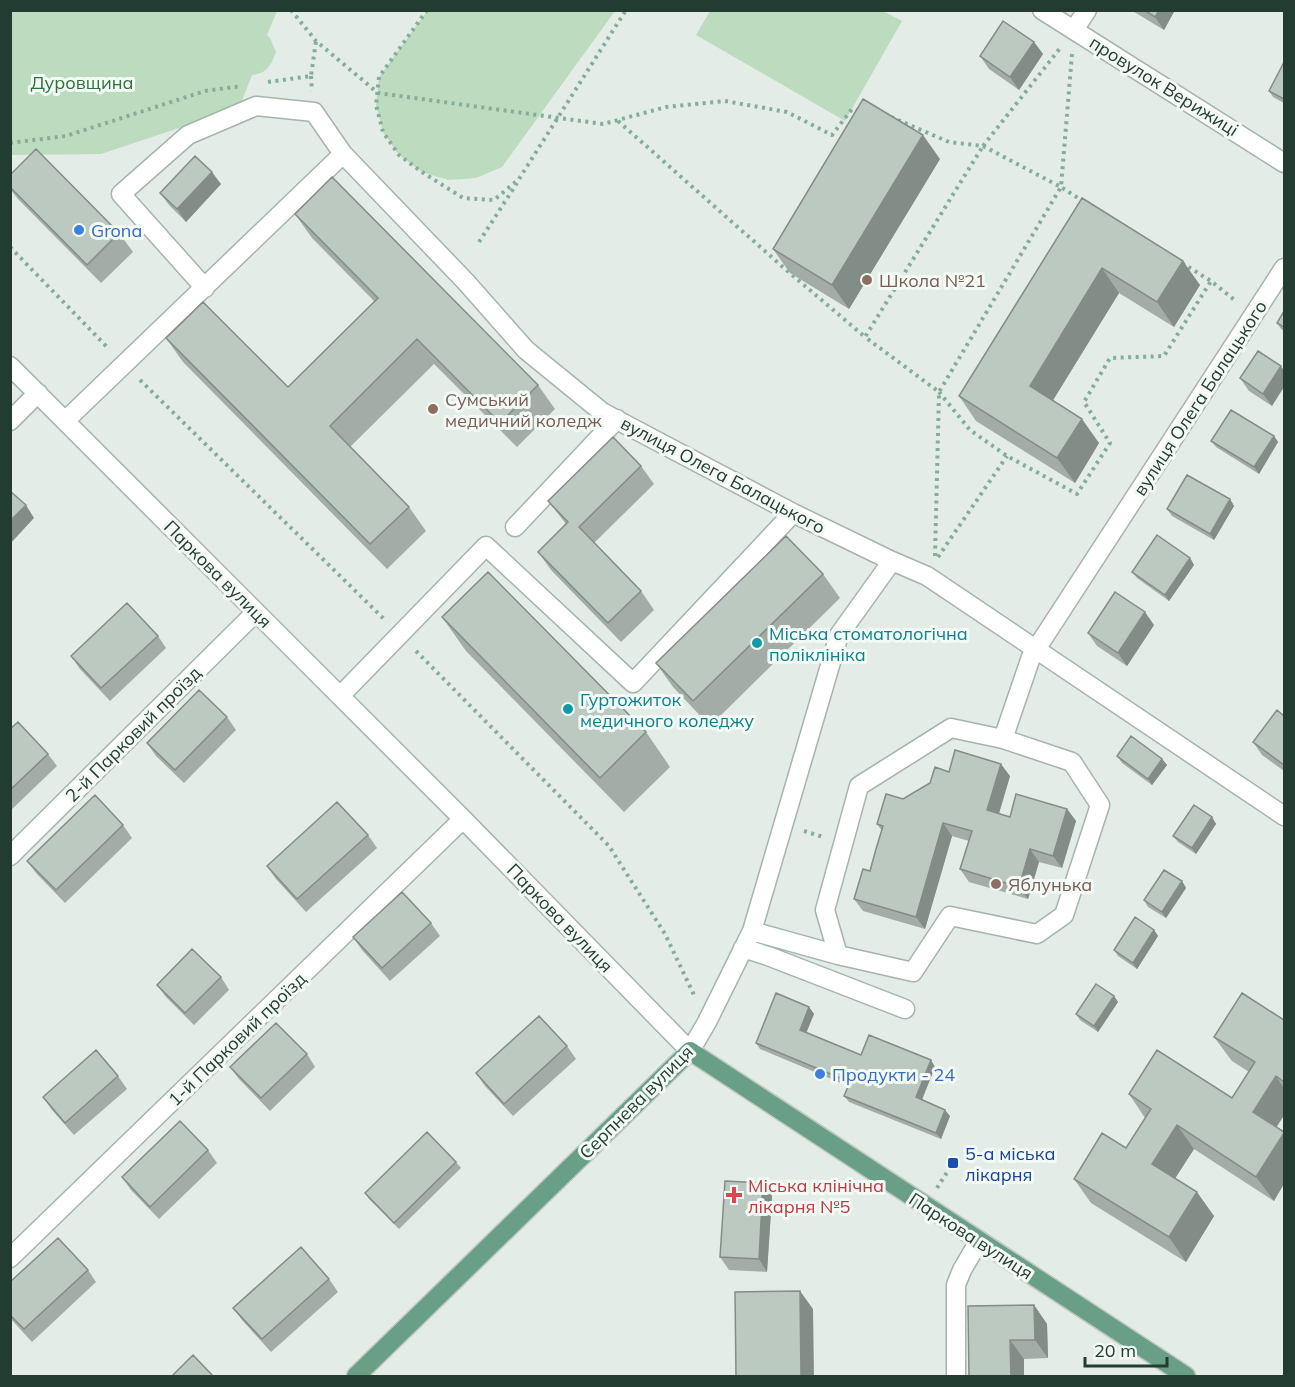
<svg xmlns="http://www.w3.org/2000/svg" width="1295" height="1387" font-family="Mulish,sans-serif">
<rect width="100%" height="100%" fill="#e3ece6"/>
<path fill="#bddcbf" d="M10,11H277L267,35L270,38L276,52C271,65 268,73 252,75L239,108L101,154L11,155Z
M427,11V10L615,11L502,167L476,178L448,180L422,172L399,155L383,132L376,105L379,77Z
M710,11H883L902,21L845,121L696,35Z"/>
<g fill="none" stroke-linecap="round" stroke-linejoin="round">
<g stroke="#a6b4ac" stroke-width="21">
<path id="minor" d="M1042,10L1284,163
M1074,30L1087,10
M205,288L121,194L188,135L256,106L314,112L343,154L466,282L526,350L602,412L793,513L892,561L927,576L1284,816
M10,366L463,819L690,1051L707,1022L752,931L839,635L892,561
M10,421L38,393
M65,421L343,154
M515,527L617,419
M340,696L486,546L633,683L793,513
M10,856L256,612
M752,931L838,955L913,972L950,916L1037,934L1064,915L1100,805L1072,762L1003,739
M743,948L768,956L905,1009
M838,955L825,910L859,786L951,728L1003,739L1031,657L1284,268
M10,1258L463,819
M956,1376V1285L962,1270L979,1241"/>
</g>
<g stroke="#c1c8c5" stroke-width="21">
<path id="major" d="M356,1376L690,1051L1186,1376"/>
</g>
<path stroke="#85ae99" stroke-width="4" stroke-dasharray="3 4.5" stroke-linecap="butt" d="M291,10L316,41L378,93L603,124L666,107L725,101L787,112L832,135L852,109L860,111
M427,10L379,77L376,105L383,132L399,155L422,172L463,198L494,200L519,179L626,10
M1072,54L1061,187L1084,202
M311,76L312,91
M268,82L311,76L316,41
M891,117L949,142L983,146L1061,47
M618,121L784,268L865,337
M10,143L66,136L205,91L242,86
M983,146L1061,187L939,392L865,337Z
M479,242L517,183
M10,247L109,349
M1182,263L1211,281L1237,302
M140,380L385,620
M939,392L970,430L1007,456L1077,494L1110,443L1084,402L1110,358L1164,356L1211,281
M935,556L939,393
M938,557L1007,456
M416,651L609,846L665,934L695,997
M804,831L823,837
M937,1188L953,1163"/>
<use href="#minor" stroke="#fff" stroke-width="18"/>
<use href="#major" stroke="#699f87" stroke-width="18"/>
</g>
<path fill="#a1ada6" d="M1131,10H1175L1164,30Z
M1034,42L1043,54L1019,90L989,69L980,56Z
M1284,62V103L1273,97L1269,91Z
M940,159L849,309L790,273L773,249Z
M10,175L119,233L133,252L101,283L18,199L10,189Z
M221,184L186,222L169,205L160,193Z
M1082,198L1200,285L1174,327L1119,293L1053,400L1099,443L1075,483L976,421L959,396Z
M295,214L538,385L555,409L517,447L434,364L350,447L409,507L426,531L387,569L183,362L166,338L288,387L375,302L312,238Z
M1284,311V331L1281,329L1277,323Z
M1284,371L1272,406L1249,391L1240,378Z
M1274,436L1278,442L1259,474L1216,447L1211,441Z
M641,466L654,484L594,543L641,591L654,610L621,642L551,570L538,552L566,524L548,501Z
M1230,499L1234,506L1214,540L1172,516L1167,509Z
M1190,558L1194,565L1169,601L1137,578L1132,572Z
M823,574L840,598L710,726L673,687L656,663Z
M442,617L646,732L670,767L624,812L466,651Z
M1154,625L1127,666L1097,646L1088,633Z
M158,636L166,648L110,701L80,669L71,656Z
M1284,716V771L1262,755L1253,742Z
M227,717L236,730L184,783L156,756L147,743Z
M10,729L48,754L57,766L10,811Z
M1117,756L1162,759L1167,765L1152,785L1122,763Z
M949,772L1010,776L999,814L1010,817L1067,809L1076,821L1062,868L1039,862L1028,899L969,882L960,869L969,841L952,836L925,929L863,911L854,899L870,871L882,831L877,824L930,783Z
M1212,817L1216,824L1196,854L1178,842L1173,836Z
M123,825L132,838L65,903L36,873L27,861Z
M368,835L377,848L306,912L276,879L267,866Z
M1182,881L1186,888L1166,918L1148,907L1144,900Z
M431,923L440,936L390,981L362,950L353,937Z
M1154,930L1158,936L1137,969L1118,956L1114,950Z
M221,977L229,990L194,1025L166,997L157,985Z
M1114,996L1118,1002L1098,1032L1080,1020L1076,1014Z
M809,1007L814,1014L806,1032L861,1055L935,1067L922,1100L950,1116L941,1139L849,1102L844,1096L848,1086L760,1049L756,1043Z
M1284,1020V1115L1277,1127L1274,1201L1194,1149L1175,1178L1214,1216L1186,1262L1091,1203L1074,1179L1126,1148L1145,1118L1129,1094L1232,1098L1249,1072L1232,1061L1214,1037Z
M567,1046L576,1059L513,1116L485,1086L476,1073Z
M307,1054L315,1067L270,1111L239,1079L230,1067Z
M118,1076L127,1089L74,1135L52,1110L43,1097Z
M208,1150L217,1163L159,1219L131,1190L122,1177Z
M456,1162L461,1168L399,1229L369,1199L365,1193Z
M763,1183L772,1196L767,1272L729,1270L720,1257Z
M88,1270L96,1282L32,1342L10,1318V1282Z
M329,1279L338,1292L271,1352L242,1320L233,1308Z
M1034,1305L1047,1324L1048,1358L1024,1359L969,1377Z"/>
<path fill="#838d87" d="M1159,10H1175L1164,30L1155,17Z
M1034,42L1043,54L1019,90L1010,77Z
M923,135L940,159L849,309L832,285Z
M212,172L221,184L186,222L177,209Z
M1183,261L1200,285L1174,327L1157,302Z
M1102,268L1119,293L1047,410L1030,386Z
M1281,366L1284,371V387L1272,406L1263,394Z
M1082,419L1099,443L1075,483L1057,458Z
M1274,436L1278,442L1259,474L1254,467Z
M1230,499L1234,506L1214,540L1210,534Z
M26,505L34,518L10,544V521Z
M1190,558L1194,565L1169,601L1165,595Z
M1145,612L1154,625L1127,666L1118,653Z
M1162,759L1167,765L1152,785L1148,779Z
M1001,764L1010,776L996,823L987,810Z
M1067,809L1076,821L1062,868L1053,856Z
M1212,817L1216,824L1196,854L1192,848Z
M943,823L952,836L925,929L916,917Z
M1030,849L1039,862L1028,899L1019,887Z
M1182,881L1186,888L1166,918L1162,912Z
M1154,930L1158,936L1137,969L1133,963Z
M1114,996L1118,1002L1098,1032L1094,1026Z
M809,1007L814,1014L805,1036L800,1030Z
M931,1060L935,1067L920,1104L916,1097Z
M1276,1076L1284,1088V1115L1270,1136L1253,1112Z
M945,1110L950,1116L941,1139L936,1133Z
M1177,1125L1194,1149L1169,1188L1152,1164Z
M1284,1133V1184L1274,1201L1256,1177Z
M763,1183L772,1196L767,1272L759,1259Z
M1197,1192L1214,1216L1186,1262L1169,1237Z
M800,1291L813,1309L814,1377H801Z
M1034,1305L1047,1324L1048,1358L1035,1340Z
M1010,1340L1024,1359V1377H1011Z"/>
<path fill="#bbc9c1" stroke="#838d87" stroke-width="1.5" d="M1144,10H1159L1155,17Z
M1003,21L1034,42L1010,77L980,56Z
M1284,62V99L1269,91Z
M863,99L923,135L832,285L773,249Z
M36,149L119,233L87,265L10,187V175Z
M195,156L212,172L177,209L160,193Z
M332,177L538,385L500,423L417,339L330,426L409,507L370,544L166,338L203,302L288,387L378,298L295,214Z
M1082,198L1183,261L1157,302L1102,268L1030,386L1082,419L1057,458L959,396Z
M1284,311V327L1277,323Z
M1258,351L1281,366L1263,394L1240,378Z
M1231,410L1274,436L1254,467L1211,441Z
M613,437L641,466L579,527L641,591L608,623L538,552L568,522L548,501Z
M1187,475L1230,499L1210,534L1167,509Z
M10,491L26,505L10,521Z
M1157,535L1190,558L1165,595L1132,572Z
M786,536L823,574L693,701L656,663Z
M488,572L646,732L600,778L442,617Z
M1115,592L1145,612L1118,653L1088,633Z
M127,603L158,636L101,688L71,656Z
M199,690L227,717L175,770L147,743Z
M1277,710L1284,716V765L1253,742Z
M18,722L48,754L10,790V729Z
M1131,736L1162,759L1148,779L1117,756Z
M955,750L1001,764L987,810L1010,817L1016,794L1067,809L1053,856L1030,849L1019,887L960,869L972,831L943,823L916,917L854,899L863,869L870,871L876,849L883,826L877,824L886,794L903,799L930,783L935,767L949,772Z
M95,795L123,825L56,890L27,861Z
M337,802L368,835L297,899L267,866Z
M1194,805L1212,817L1192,848L1173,836Z
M1164,870L1182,881L1162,912L1144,900Z
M402,892L431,923L382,968L353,937Z
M1135,917L1154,930L1133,963L1114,950Z
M192,949L221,977L185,1013L157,985Z
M1096,984L1114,996L1094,1026L1076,1014Z
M776,993L809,1007L800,1030L861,1055L869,1035L931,1060L916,1097L945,1110L936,1133L844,1096L850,1082L756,1043Z
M1242,993L1284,1020V1082L1276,1076L1253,1112L1284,1132V1133L1256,1177L1177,1125L1152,1164L1197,1192L1169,1237L1074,1179L1102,1133L1126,1148L1151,1109L1129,1094L1157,1050L1232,1098L1255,1062L1214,1037Z
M539,1016L567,1046L504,1104L476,1073Z
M276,1023L307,1054L261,1098L230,1067Z
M96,1050L118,1076L65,1123L43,1097Z
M180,1121L208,1150L150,1207L122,1177Z
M427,1132L456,1162L394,1223L365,1193Z
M725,1181L763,1183L759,1259L720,1257Z
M58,1238L88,1270L24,1329L10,1315V1282Z
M301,1247L329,1279L262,1339L233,1308Z
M800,1291L801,1377H736L735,1292Z
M1034,1305L1035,1340H1010L1011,1377H969L968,1306Z
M193,1355L214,1377H171Z"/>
<g fill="#3f7fe0" stroke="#f3f9f5" stroke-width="2">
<circle cx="79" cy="230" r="6"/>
<circle cx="820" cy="1074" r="6"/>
</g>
<g fill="#8d6e63" stroke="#f3f9f5" stroke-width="2">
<circle cx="867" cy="280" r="6"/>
<circle cx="433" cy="409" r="6"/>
<circle cx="996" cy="884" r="6"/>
</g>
<g fill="#0f9aa8" stroke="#f3f9f5" stroke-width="2">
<circle cx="757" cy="643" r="6"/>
<circle cx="568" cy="709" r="6"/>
</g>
<rect fill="#1a4fb4" stroke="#f3f9f5" stroke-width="2" x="947" y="1157" width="12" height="12" rx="3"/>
<path fill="#e0444e" stroke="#f3f9f5" stroke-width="2" d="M731 1186h6v6h6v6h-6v6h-6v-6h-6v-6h6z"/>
<g text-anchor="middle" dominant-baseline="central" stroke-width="6" stroke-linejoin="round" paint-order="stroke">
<g font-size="18" fill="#2f713c" stroke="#f3f9f5">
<text x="82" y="82">Дуровщина</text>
</g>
<g font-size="18" fill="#233c31" stroke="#f3f9f5">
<text transform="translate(1164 86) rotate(32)">провулок Верижиці</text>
<text transform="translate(1200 398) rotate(-57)">вулиця Олега Балацького</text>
<text transform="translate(723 475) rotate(28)">вулиця Олега Балацького</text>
<text transform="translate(218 574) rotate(45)">Паркова вулиця</text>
<text transform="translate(133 734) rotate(-45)">2-й Парковий проїзд</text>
<text transform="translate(560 918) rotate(46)">Паркова вулиця</text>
<text transform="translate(237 1039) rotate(-44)">1-й Парковий проїзд</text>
<text transform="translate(636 1102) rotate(-45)">Серпнева вулиця</text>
<text transform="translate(971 1236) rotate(33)">Паркова вулиця</text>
</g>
<g font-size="18" fill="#366cbe" stroke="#f3f9f5" text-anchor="start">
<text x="91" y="230">Grona</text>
<text x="832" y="1074">Продукти - 24</text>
</g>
<g font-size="18" fill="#785e54" stroke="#f3f9f5" text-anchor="start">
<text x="879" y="280">Школа №21</text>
<text x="445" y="399">Сумський<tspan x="445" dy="21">медичний коледж</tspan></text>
<text x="1008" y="884">Яблунька</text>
</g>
<g font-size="18" fill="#0d838f" stroke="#f3f9f5" text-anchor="start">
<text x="769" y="633">Міська стоматологічна<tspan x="769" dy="21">поліклініка</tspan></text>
<text x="580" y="699">Гуртожиток<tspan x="580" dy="21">медичного коледжу</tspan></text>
</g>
<g font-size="18" fill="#164399" stroke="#f3f9f5" text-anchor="start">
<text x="965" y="1153">5-а міська<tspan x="965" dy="21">лікарня</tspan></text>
</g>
<g font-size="18" fill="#be3a42" stroke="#f3f9f5" text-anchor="start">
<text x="748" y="1185">Міська клінічна<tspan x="748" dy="21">лікарня №5</tspan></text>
</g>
</g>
<rect width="1295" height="1387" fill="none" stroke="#233c31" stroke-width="24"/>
<path d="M1085 1357v9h82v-9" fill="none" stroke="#233c31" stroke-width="3"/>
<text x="1094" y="1357" font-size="18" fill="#233c31" stroke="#f3f9f5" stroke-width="4.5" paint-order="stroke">20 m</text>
</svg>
